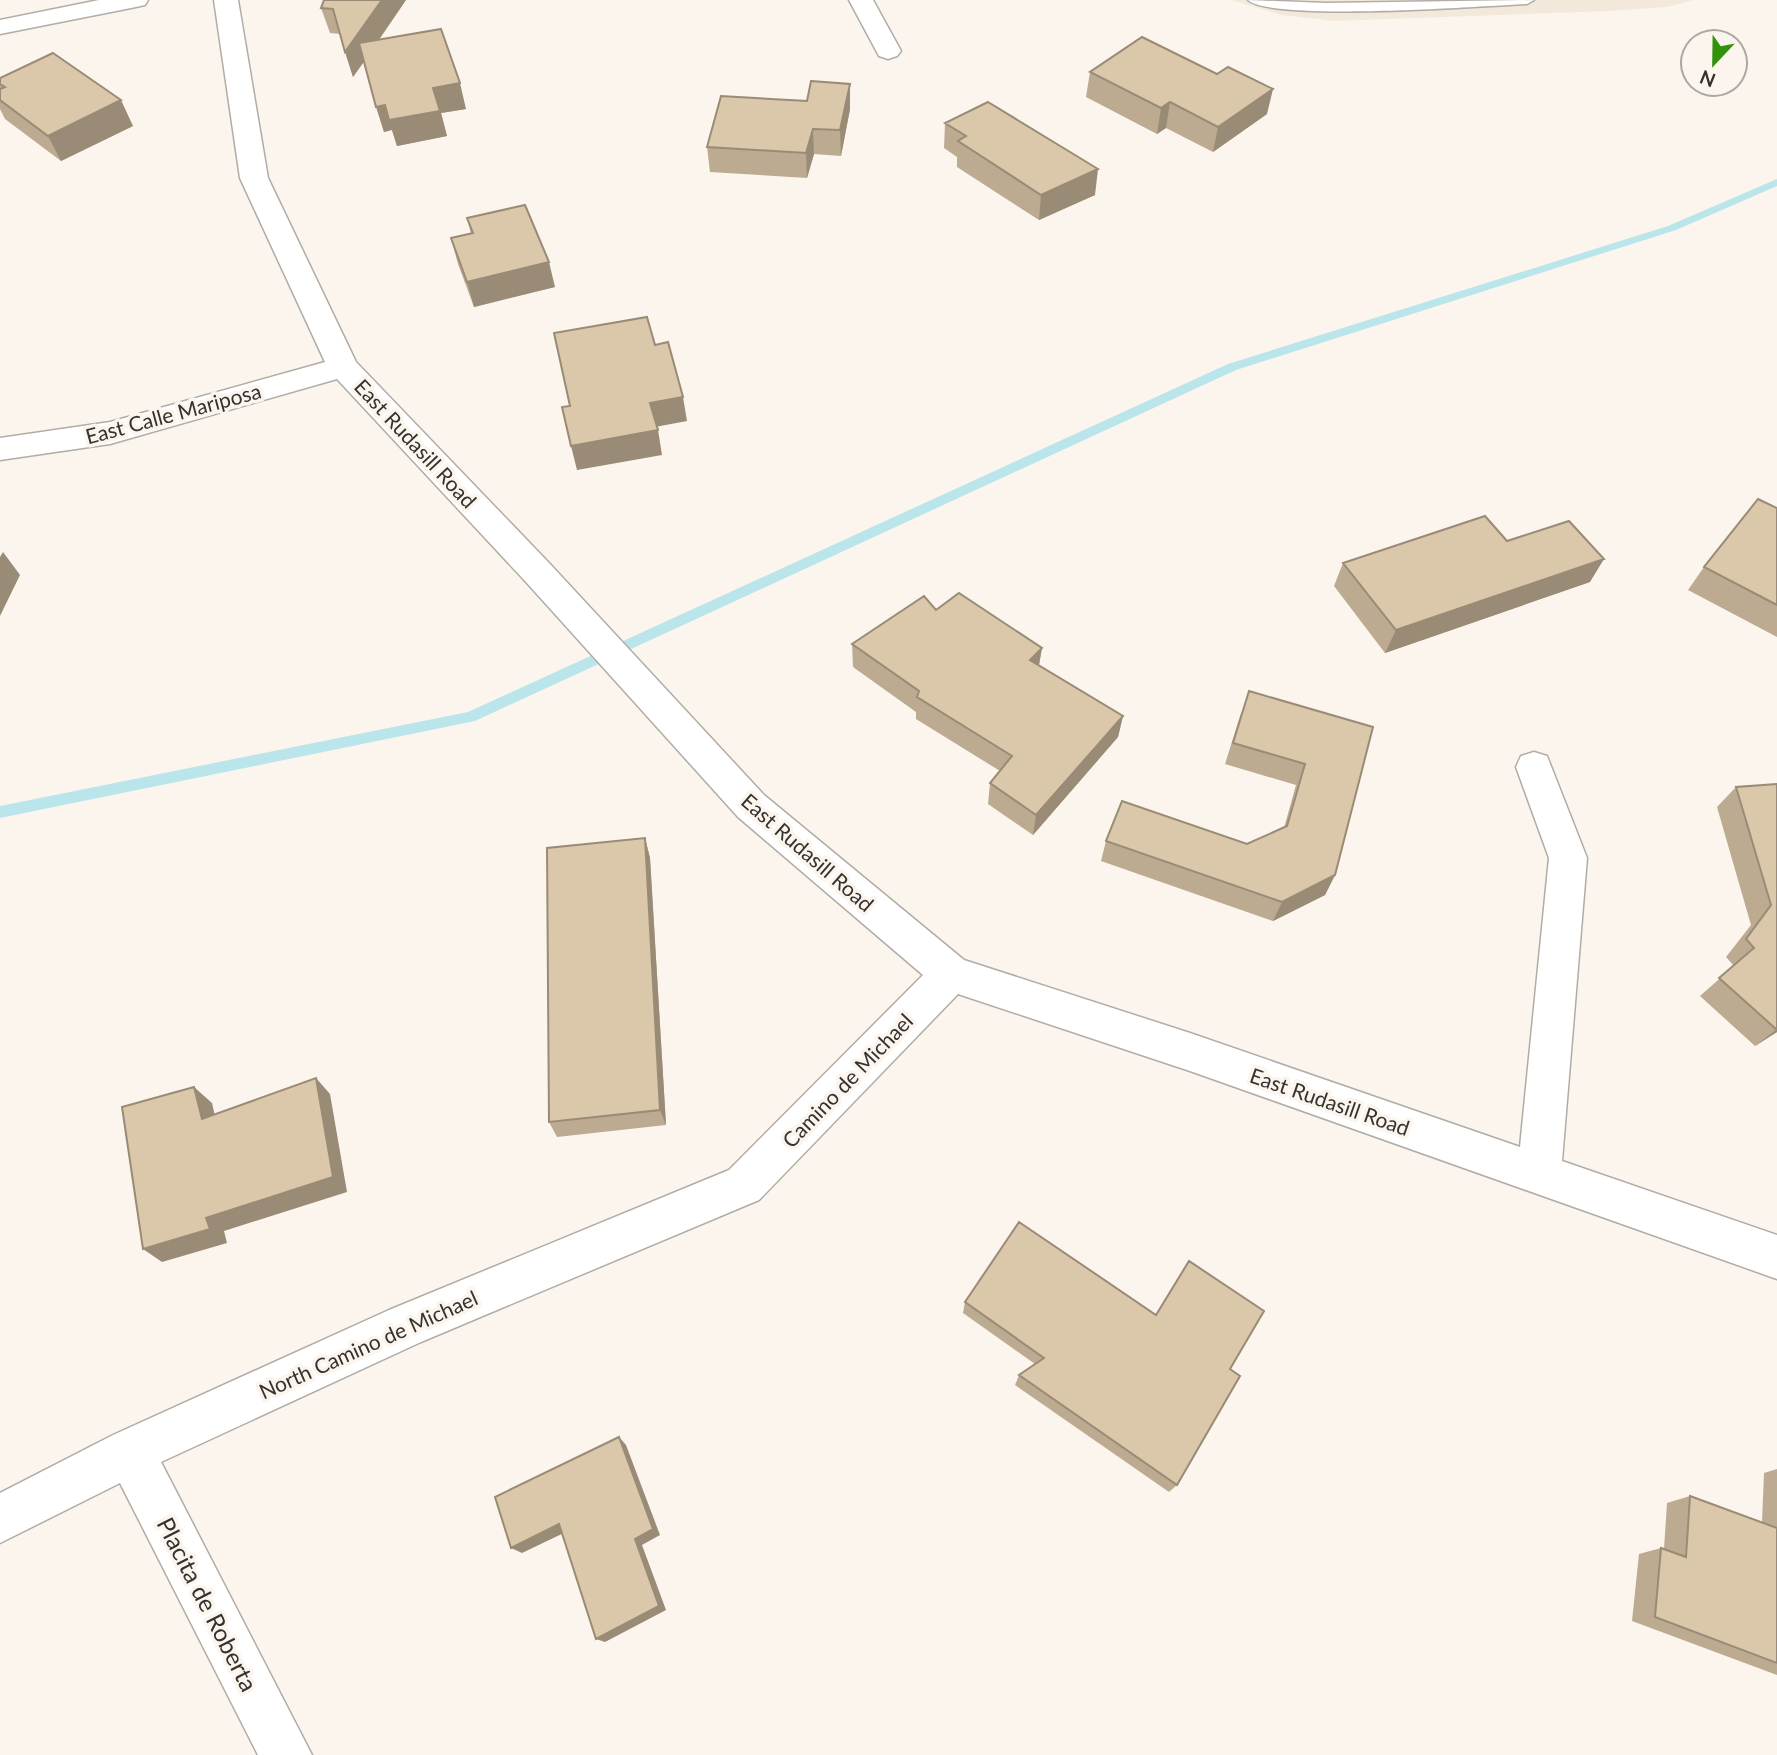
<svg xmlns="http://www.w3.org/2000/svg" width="1777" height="1755" font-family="Lato,sans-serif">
<rect width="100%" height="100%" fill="#fbf5ee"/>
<path fill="#f3e9db" d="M1231,0H1694L1667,7L1609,11L1334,21L1282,15Z"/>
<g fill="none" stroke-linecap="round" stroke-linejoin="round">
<path fill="#bae6eb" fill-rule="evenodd" d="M1777,179V186L1676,230L1236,370L475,721L0,818V806L468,712L1228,364L1668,226Z"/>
<g stroke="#b1aca5" stroke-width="3">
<path id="service" d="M1248,0L1326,3L1534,0L1527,4C1483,6 1272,22 1248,0Z"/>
</g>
<g stroke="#b1aca5" stroke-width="3">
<path id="minor" d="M99,0H148L145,5L136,7L0,34V20Z
M214,0H238L268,178L356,362L550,564L764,795L964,960L1190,1033L1520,1147L1549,858L1516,767L1521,756L1534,752L1547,756L1587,858L1562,1161L1777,1235V1279L1190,1071L958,994L759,1200L421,1342L161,1462L312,1755H258L120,1483L0,1543V1493L113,1435L389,1310L729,1170L923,975L738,817L526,582L337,379L110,444L0,460V438L110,422L325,362L240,178Z
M849,0H873L901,51L897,56L888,59L879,56Z"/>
</g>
<use href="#service" fill="#fff" fill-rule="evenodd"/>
<use href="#minor" fill="#fff" fill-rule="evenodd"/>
</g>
<path fill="#bcab91" d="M324,0H406L379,40L466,109L441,113L447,136L397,146L392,130L384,132L364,62L353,77L340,34L330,33L321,8Z
M1090,72L1267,114L1213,152L1166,128L1157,134L1086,97Z
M0,78L133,126L61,161L5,119L0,109Z
M850,109L841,156L814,154L807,178L710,172L707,147Z
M945,123L1095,195L1039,220L957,167V157L944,148Z
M467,218L555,287L474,307L458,264L451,238L471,234Z
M1777,508V637L1688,590L1704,567Z
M1507,541L1590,582L1385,653L1334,586L1343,563Z
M936,610L1042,648L1039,665L1123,716L1118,737L1033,835L988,804L990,783L1000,771L916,719V712L853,667L852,644Z
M1241,713L1373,727L1335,875L1325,895L1273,921L1101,861L1106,841L1247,844L1284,828L1296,785L1225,764Z
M1777,784V1032L1755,1046L1700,996L1734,966L1726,957L1751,925L1717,807L1736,787Z
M645,838L650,858L666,1125L557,1137L549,1122Z
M965,1302L1230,1369L1177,1485L1169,1492L1015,1385L1019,1375L1035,1364L963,1313Z
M1777,1469V1675L1632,1621L1639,1554L1661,1548L1664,1549L1667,1503L1690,1496L1762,1522L1764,1473Z"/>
<path fill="#998b76" d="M382,0H406L353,77L345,52Z
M460,83L466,109L441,113L447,136L397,146L392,130L384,132L376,107L385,105L433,88Z
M850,84V109L841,156L840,130Z
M1273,89L1267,114L1213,152L1218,127Z
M121,100L133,126L61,161L48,136Z
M1170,102L1166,128L1157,134L1161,108Z
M813,129L814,154L807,178L806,153Z
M1098,169L1095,195L1039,220L1041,195Z
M549,262L555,287L474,307L467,282Z
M683,397L687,421L655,427L650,403Z
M658,430L662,455L577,470L571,446Z
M3,552L20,575L0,616V557Z
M1604,559L1590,582L1385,653L1396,630Z
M1042,648L1038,670L1030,660Z
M1123,716L1118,737L1033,835L1036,815Z
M645,838L650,858L666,1125L660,1110Z
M1335,875L1325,895L1273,921L1282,902Z
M1777,1029V1032L1755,1046Z
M316,1078L330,1094L347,1192L224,1231L227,1243L162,1262L143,1249L206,1218Z
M194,1087L212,1103L219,1134L202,1119Z
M619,1437L626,1445L660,1535L642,1545L666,1610L605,1642L596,1639L635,1539Z
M559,1524L568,1531L522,1553L511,1548Z"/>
<path fill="#dbc7a9" stroke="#998b76" stroke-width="2" d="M324,0H382L345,52L333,9L321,8Z
M441,29L460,83L433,88L440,111L389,120L385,105L376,107L359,43Z
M1142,37L1217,74L1228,67L1273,89L1218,127L1170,102L1161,108L1090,72Z
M53,53L121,100L48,136L0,100V89L5,87L0,84V78Z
M811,81L850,84L840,130L813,129L806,153L707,147L721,96L807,101Z
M988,102L1098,169L1041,195L958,141L966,136L945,123Z
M525,205L549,262L467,282L451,238L473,233L467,218Z
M647,317L655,345L668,342L683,397L650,403L658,430L571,446L562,407L570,406L554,333Z
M1758,499L1777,508V605L1704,567Z
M1485,516L1507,541L1569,521L1604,559L1396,630L1343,563Z
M959,593L1042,648L1030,660L1123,716L1036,815L990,783L1012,756L917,697L919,691L852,644L924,596L936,610Z
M1249,691L1373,727L1335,875L1282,902L1106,841L1122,801L1247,844L1287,826L1305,764L1233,743Z
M1777,784V1029H1776L1719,978L1754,948L1746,939L1771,905L1736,787Z
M645,838L660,1110L549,1122L547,848Z
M316,1078L333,1177L206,1218L210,1229L143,1249L122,1107L194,1087L202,1119Z
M1019,1222L1156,1315L1189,1261L1264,1311L1230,1369L1240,1376L1177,1485L1019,1375L1044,1358L965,1302Z
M619,1437L653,1529L635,1539L659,1606L596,1639L559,1524L511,1548L495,1497Z
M1690,1496L1777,1528V1663L1655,1617L1661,1548L1686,1557Z"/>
<g text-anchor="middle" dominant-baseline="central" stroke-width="7" stroke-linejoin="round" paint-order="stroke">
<g font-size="21" fill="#34322f" stroke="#fbf5ee">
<text transform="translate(173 413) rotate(-15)">East Calle Mariposa</text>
<text transform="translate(416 443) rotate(47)">East Rudasill Road</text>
<text transform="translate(808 852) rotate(41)">East Rudasill Road</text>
<text transform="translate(847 1080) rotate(-46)">Camino de Michael</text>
<text transform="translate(1330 1101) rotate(19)">East Rudasill Road</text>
<text transform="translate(368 1344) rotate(-24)">North Camino de Michael</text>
</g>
<g font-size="24" fill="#34322f" stroke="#fbf5ee">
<text transform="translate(208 1604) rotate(63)">Placita de Roberta</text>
</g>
</g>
<g transform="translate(1714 63) rotate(202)"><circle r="33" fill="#fbf5ee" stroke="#aba7a2" stroke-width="2"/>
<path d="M0-5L12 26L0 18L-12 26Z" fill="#33920c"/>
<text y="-10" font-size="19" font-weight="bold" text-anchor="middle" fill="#34322f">N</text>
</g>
</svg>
